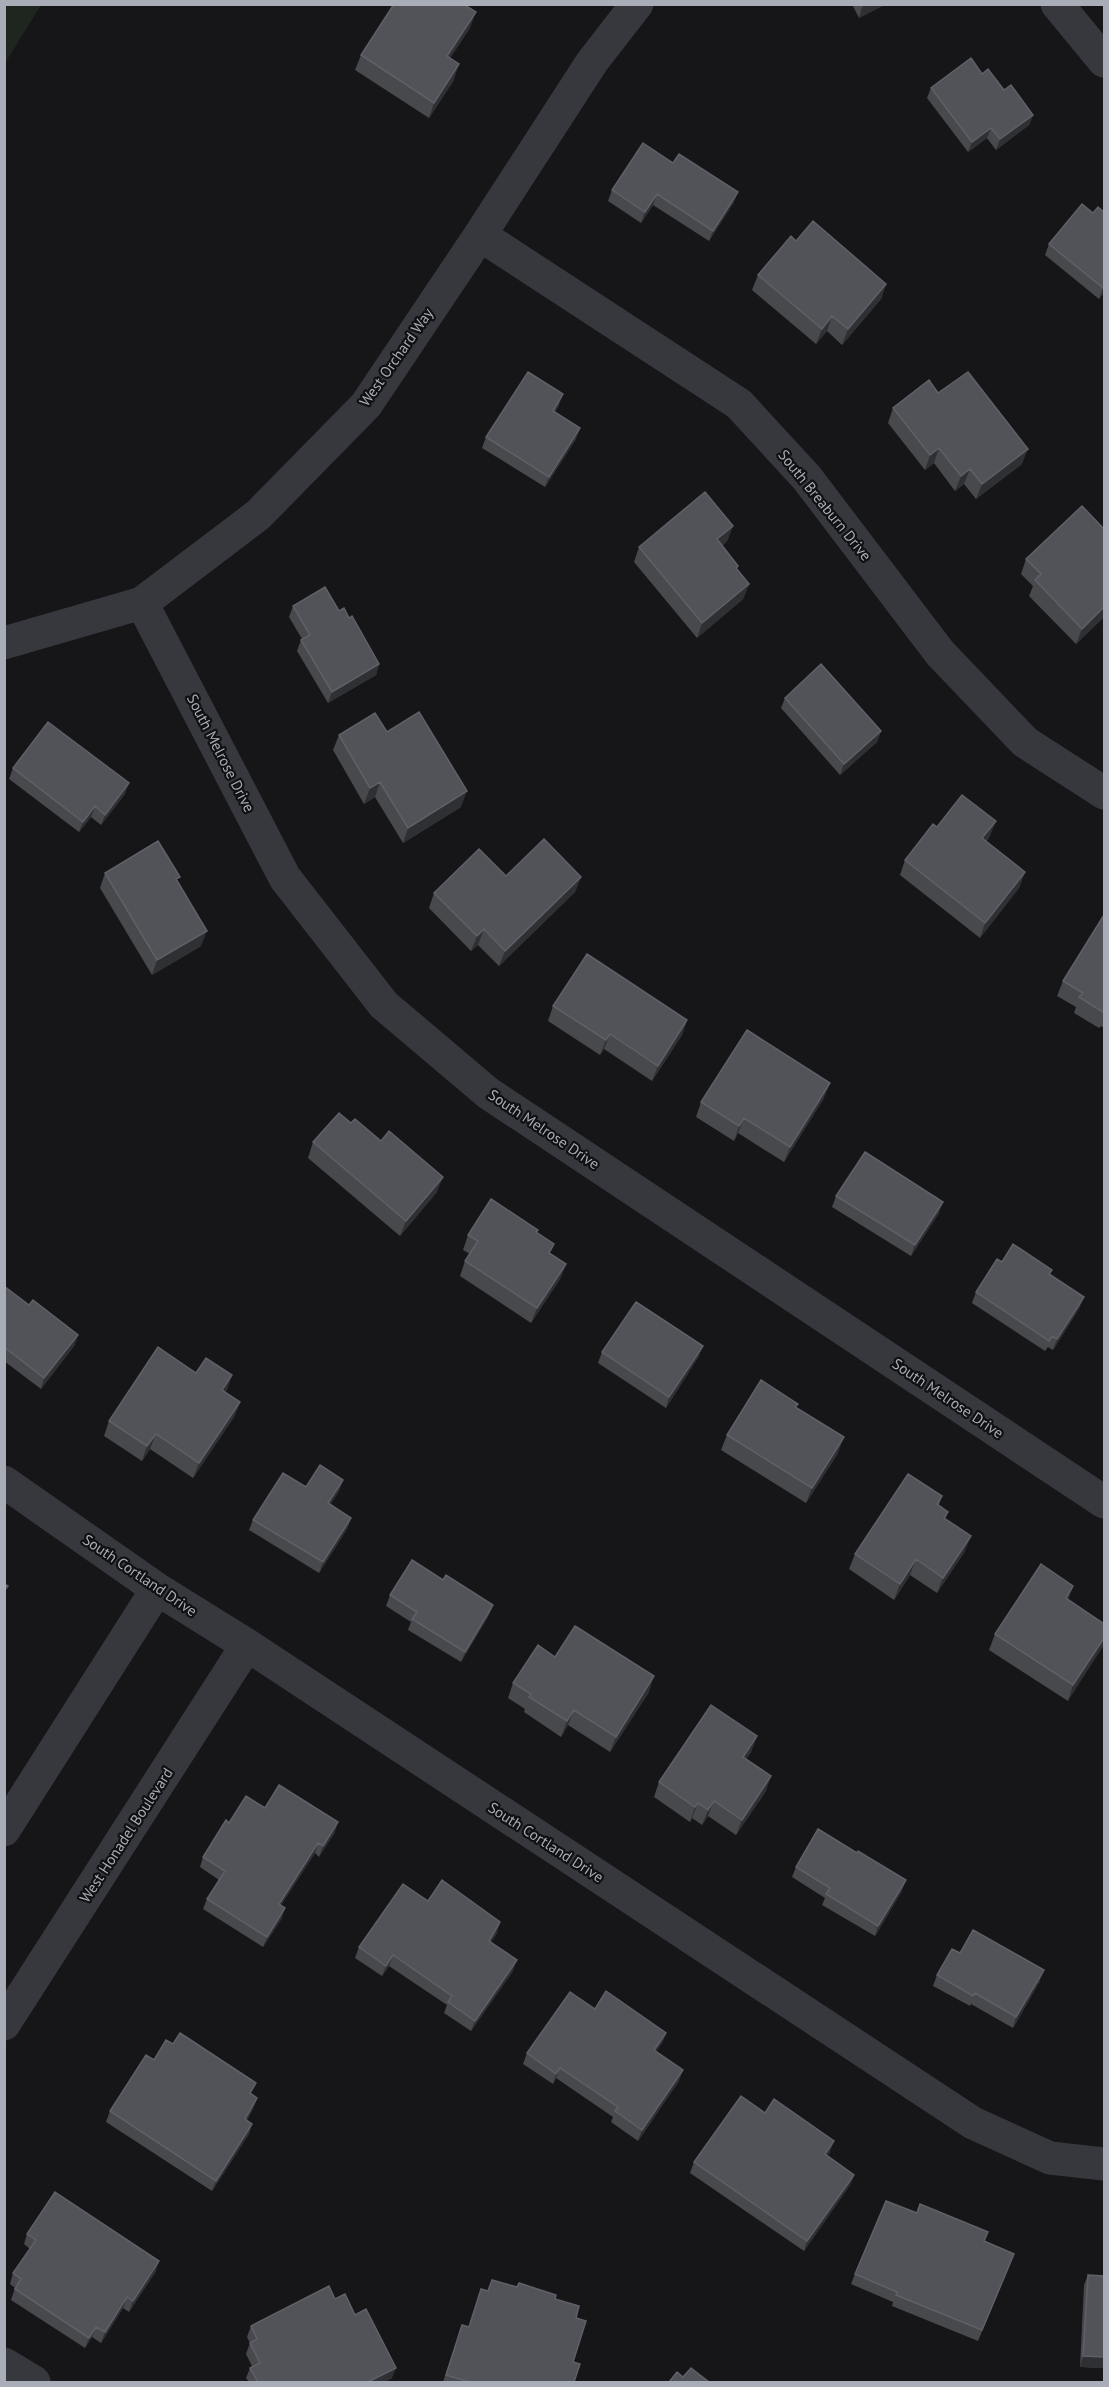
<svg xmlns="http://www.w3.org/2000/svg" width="1109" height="2387" font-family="'PT Sans',sans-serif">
<rect width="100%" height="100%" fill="#161618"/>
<path fill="#1e261f" d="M5,4L41,5L5,63L4,5Z"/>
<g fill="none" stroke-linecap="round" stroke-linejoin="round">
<path stroke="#37383d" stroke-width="33" d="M1057,4L1104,61
M480,235L739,404L807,478L940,653L1025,742L1104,793
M142,603L285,878L384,1005L488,1093L1104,1502
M4,643L142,603L258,515L366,405L480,235L592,62L637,4
M4,1482L157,1589L247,1645L973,2123L1050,2158L1104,2164
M4,1830L157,1589
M4,2024L247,1645
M4,2364L34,2382"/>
</g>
<path fill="#47494d" d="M852,4H886L859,18Z
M470,28L450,58L454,80L429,118L355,70L361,55Z
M931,88L1004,90L1033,115L1029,125L996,150L987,138L968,152L927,98Z
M643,143L734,202L709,241L653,205L641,223L608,201L612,190Z
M1093,213L1104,292L1099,299L1045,255L1049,244Z
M796,241L886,284L881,299L842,345L827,331L816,344L752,290L758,275Z
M938,393L1022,464L976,499L964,484L955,491L934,463L925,470L888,423L893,408Z
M559,405L555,412L576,439L545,487L482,448L486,437Z
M733,526L727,541L722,546L738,566L737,569L749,584L743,599L697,638L634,562L639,547Z
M1104,529V617L1076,644L1029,596L1033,586L1021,574L1026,559Z
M293,606L339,611L349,618L379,664L376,675L328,703L297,651L301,640L302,639L289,617Z
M785,698L881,731L877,742L840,775L781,708Z
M387,732L461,807L403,843L375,797L364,804L333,750L339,735Z
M13,768L125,794L101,825L91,817L79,832L9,779Z
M937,827L990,836L986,842L1025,872L1019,888L980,938L900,875L905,860Z
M105,873L178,883L201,946L152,975L100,888Z
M506,876L581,877L575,892L499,966L478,945L471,951L429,908L434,893Z
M1104,915V1028L1101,1026L1099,1028L1074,1013L1076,1007L1057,996L1063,981Z
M553,1006L687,1020L682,1035L652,1081L604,1049L600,1055L548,1021Z
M824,1098L784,1162L738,1133L734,1141L696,1117L701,1102Z
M313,1142L437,1192L400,1236L308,1158Z
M836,1196L939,1213L911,1256L832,1207Z
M538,1230L537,1233L551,1254L566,1264L560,1279L531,1323L460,1276L465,1261L470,1254L463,1250L468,1235Z
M1002,1262L1052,1270L1050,1274L1080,1307L1053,1350L1048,1347L1045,1351L972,1303L976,1292Z
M4,1286L29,1305L78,1335L74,1346L41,1389L4,1361Z
M602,1352L699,1356L666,1408L598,1363Z
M196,1373L227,1390L225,1392L240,1402L234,1417L193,1478L150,1449L142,1461L104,1436L109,1421Z
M796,1408L838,1453L806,1503L721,1450L727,1435Z
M343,1480L339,1491L330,1505L351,1518L347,1529L319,1573L249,1530L253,1520L306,1487Z
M942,1496L939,1505L948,1512L945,1519L965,1551L937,1593L910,1575L894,1600L849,1569L855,1554Z
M443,1580L493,1605L489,1615L461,1662L408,1630L411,1622L386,1606L390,1595Z
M1068,1600L1104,1624L1068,1701L989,1650L995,1634Z
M555,1657L649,1692L610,1752L568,1725L561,1737L524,1712L525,1709L508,1698L513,1683Z
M757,1736L751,1752L746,1759L766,1791L736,1835L708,1816L702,1825L692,1818L690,1822L654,1797L659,1782Z
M229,1823L335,1832L319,1857L315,1853L281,1905L282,1918L263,1947L203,1909L207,1899L219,1880L200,1867L203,1857Z
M796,1867L902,1891L875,1936L822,1905L825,1898L792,1877Z
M428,1901L497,1933L491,1942L513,1971L471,2031L444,2013L447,2005L389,1966L382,1976L355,1958L359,1947Z
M960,1953L1040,1981L1013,2028L971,2004L970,2006L933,1986L937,1975Z
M595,2009L666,2033L662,2043L656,2051L679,2081L638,2141L611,2122L613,2117L556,2078L553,2084L523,2064L527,2053Z
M154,2060L252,2095L257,2098L253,2109L247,2120L252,2124L249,2134L212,2191L106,2122L110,2111Z
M765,2113L830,2152L827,2156L854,2175L850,2185L804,2251L690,2173L694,2162Z
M27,2234L156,2271L129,2312L123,2308L101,2343L92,2337L85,2348L11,2300L15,2288L10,2284L13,2273L30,2249L24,2244Z
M984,2242L1010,2264L978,2341L892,2306L893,2302L851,2284L855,2274Z
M1088,2275L1104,2276V2368L1080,2367L1084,2285Z
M492,2280L555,2299L576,2318L573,2362L574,2382H443L462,2325L469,2327L481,2289L488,2291Z
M335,2299L355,2315L392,2378L384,2382H249L246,2378L250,2368L252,2366L246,2354L250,2343L247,2337L251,2326Z"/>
<path fill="#2f3033" d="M868,4H886L859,18L862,7Z
M476,12L470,28L441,71L447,56Z
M459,64L454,80L429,118L434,103Z
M1033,115L1029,125L996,150L1000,139Z
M991,128L987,138L968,152L972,142Z
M738,192L734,202L709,241L713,231Z
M657,194L653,205L641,223L645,212Z
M886,284L881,299L842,345L848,329Z
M1104,287V292L1099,299L1103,288Z
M832,316L827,331L816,344L822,329Z
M563,394L559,405L549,421L553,411Z
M580,428L576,439L545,487L549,477Z
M939,448L934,463L925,470L930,455Z
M1028,449L1022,464L976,499L982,484Z
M970,469L964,484L955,491L961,476Z
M733,526L727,541L711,555L717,539Z
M749,584L743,599L697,638L702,623Z
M1104,607V617L1076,644L1082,629Z
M379,664L376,675L328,703L332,692Z
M881,731L877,742L840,775L844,764Z
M380,782L375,797L364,804L370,788Z
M129,783L125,794L101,825L105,815Z
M467,791L461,807L403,843L408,828Z
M95,806L91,817L79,832L83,822Z
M996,821L990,836L976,854L982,838Z
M1025,872L1019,888L980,938L985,923Z
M581,877L575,892L499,966L505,951Z
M484,929L478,945L471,951L477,936Z
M207,931L201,946L152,975L157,960Z
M687,1020L682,1035L652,1081L658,1066Z
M610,1034L604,1049L600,1055L606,1040Z
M830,1083L824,1098L784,1162L790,1147Z
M744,1118L738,1133L734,1141L739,1126Z
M443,1177L437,1192L400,1236L406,1221Z
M943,1202L939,1213L911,1256L915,1245Z
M566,1264L560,1279L531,1323L537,1308Z
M1084,1297L1080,1307L1053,1350L1057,1339Z
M78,1335L74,1346L41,1389L44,1378Z
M703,1346L699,1356L666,1408L669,1397Z
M232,1375L227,1390L216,1405L222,1390Z
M240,1402L234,1417L193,1478L199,1463Z
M156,1434L150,1449L142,1461L147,1446Z
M844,1437L838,1453L806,1503L812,1488Z
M343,1480L339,1491L324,1514L328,1503Z
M351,1518L347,1529L319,1573L323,1562Z
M971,1536L965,1551L937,1593L943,1578Z
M916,1559L910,1575L894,1600L900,1584Z
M1073,1586L1068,1601L1066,1598Z
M493,1605L489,1615L461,1662L465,1652Z
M1104,1638V1645L1068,1701L1073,1685Z
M654,1676L649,1692L610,1752L616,1737Z
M574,1710L568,1725L561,1737L567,1721Z
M757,1736L751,1752L737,1772L743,1757Z
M771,1776L766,1791L736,1835L742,1820Z
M714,1801L708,1816L702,1825L708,1810Z
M698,1803L692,1818L690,1822L695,1807Z
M338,1822L335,1832L319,1857L323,1846Z
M318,1843L315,1853L275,1914L279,1904Z
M906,1880L902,1891L875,1936L878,1926Z
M285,1908L282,1918L263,1947L267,1937Z
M500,1922L497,1933L485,1951L489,1941Z
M393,1955L389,1966L382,1976L386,1966Z
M517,1960L513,1971L471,2031L475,2021Z
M1044,1970L1040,1981L1013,2028L1016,2017Z
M666,2033L662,2043L650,2060L654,2050Z
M560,2068L556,2078L553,2084L556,2074Z
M683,2070L679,2081L638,2141L642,2130Z
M257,2098L253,2109L241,2129L245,2119Z
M252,2124L249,2134L212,2191L216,2181Z
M834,2141L830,2152L821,2165L825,2154Z
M854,2175L850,2185L804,2251L807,2241Z
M159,2261L156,2271L129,2312L133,2301Z
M127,2297L123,2308L101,2343L105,2332Z
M96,2327L92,2337L85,2348L89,2338Z
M1083,2356L1104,2357V2368L1080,2367Z
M396,2368L392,2378L384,2382H368Z"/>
<path fill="#525359" stroke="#5f6168" stroke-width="1.5" d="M394,4H463L476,12L447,56L459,64L434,103L361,55Z
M971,58L982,74L988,69L1004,90L1011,85L1033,115L1000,139L991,128L972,142L931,88Z
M643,143L673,163L679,154L738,192L713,231L657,194L645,212L612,190Z
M1082,204L1093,213L1098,207L1104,212V287L1103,288L1049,244Z
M813,221L886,284L848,329L832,316L822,329L758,275L791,236L796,241Z
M528,372L563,394L553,411L580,428L549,477L486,437Z
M968,372L1028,449L982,484L970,469L961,476L939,448L930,455L893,408L929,380L938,393Z
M705,492L733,526L717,539L738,566L736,568L749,584L702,623L639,547Z
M1082,506L1104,529V607L1082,629L1035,580L1041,574L1026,559Z
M325,587L339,611L344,608L349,618L352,616L379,664L332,692L301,640L310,635L293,606Z
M821,664L881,731L844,764L785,698Z
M419,712L467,791L408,828L380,782L370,788L339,735L375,713L387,732Z
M48,722L129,783L105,815L95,806L83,822L13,768Z
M962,795L996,821L982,838L1025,872L985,923L905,860L933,824L937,827Z
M544,839L581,877L505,951L484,929L477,936L434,893L479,849L506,876Z
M158,841L180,877L176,879L207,931L157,960L105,873Z
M1104,915V1013L1079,997L1083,993L1063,981Z
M587,954L687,1020L658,1066L610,1034L606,1040L553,1006Z
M747,1030L830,1083L790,1147L744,1118L739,1126L701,1102Z
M339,1113L351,1123L355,1119L381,1141L389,1131L443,1177L406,1221L313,1142Z
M865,1152L943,1202L915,1245L836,1196Z
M491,1199L538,1230L536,1232L554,1244L549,1253L566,1264L537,1308L465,1261L478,1241L468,1235Z
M1013,1244L1052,1270L1049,1274L1084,1297L1057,1339L1052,1336L1049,1341L976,1292L997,1259L1002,1262Z
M4,1286L29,1305L33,1300L78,1335L44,1378L4,1347Z
M636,1302L703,1346L669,1397L602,1352Z
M158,1347L196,1373L206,1358L232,1375L222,1390L240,1402L199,1463L156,1434L147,1446L109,1421Z
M761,1380L798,1404L795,1407L844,1437L812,1488L727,1435Z
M320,1465L343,1480L328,1503L351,1518L323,1562L253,1520L283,1473L306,1487Z
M908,1474L942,1496L937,1504L948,1512L944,1518L971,1536L943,1578L916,1559L900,1584L855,1554Z
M412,1560L443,1580L446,1575L493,1605L465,1652L412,1619L417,1612L390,1595Z
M1041,1564L1073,1586L1066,1598L1104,1624V1638L1073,1685L995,1634Z
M4,1584L8,1586L4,1591Z
M575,1626L654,1676L616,1737L574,1710L567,1721L529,1697L531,1694L513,1683L538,1645L555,1657Z
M711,1705L757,1736L743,1757L771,1776L742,1820L714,1801L708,1810L698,1803L695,1807L659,1782Z
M279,1785L338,1822L323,1846L318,1843L279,1904L285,1908L267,1937L207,1899L225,1871L203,1857L226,1820L229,1823L246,1796L265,1808Z
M818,1829L857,1853L858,1851L906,1880L878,1926L826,1894L830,1888L796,1867Z
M442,1880L500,1922L489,1941L517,1960L475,2021L448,2002L452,1996L393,1955L386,1966L359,1947L403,1884L428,1901Z
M973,1930L1044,1970L1016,2017L975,1993L973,1996L937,1975L952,1949L960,1953Z
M606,1991L666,2033L654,2050L683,2070L642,2130L615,2111L618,2107L560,2068L556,2074L527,2053L570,1992L595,2009Z
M180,2033L256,2083L250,2093L257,2098L245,2119L252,2124L216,2181L110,2111L146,2055L154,2060L166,2040L173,2044Z
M741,2096L765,2113L774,2099L834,2141L825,2154L854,2175L807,2241L694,2162Z
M55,2192L159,2261L133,2301L127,2297L105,2332L96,2327L89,2338L15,2289L21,2279L13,2273L36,2240L27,2234Z
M886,2201L917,2213L920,2204L988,2232L984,2241L1014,2254L982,2330L896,2295L897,2292L855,2274Z
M1088,2275L1104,2276V2357L1083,2356Z
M492,2280L517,2287L519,2283L556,2295L555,2299L579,2306L576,2318L586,2321L573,2362L580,2364L574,2382H469L446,2375L462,2325L469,2327L481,2289L488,2291Z
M329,2286L335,2299L345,2294L355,2315L366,2309L396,2368L368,2382H258L250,2368L260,2363L250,2343L257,2339L251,2326Z
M691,2368L709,2382H669L677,2372L683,2377Z"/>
<g text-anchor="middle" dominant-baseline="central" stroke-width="4.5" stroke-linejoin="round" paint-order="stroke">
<g font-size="15" fill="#a8adb8" stroke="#111113">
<text transform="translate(396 357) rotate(-55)">West Orchard Way</text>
<text transform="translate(825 505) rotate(51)">South Breaburn Drive</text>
<text transform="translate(221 753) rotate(63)">South Melrose Drive</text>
<text transform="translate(544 1129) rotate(34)">South Melrose Drive</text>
<text transform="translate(948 1398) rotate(34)">South Melrose Drive</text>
<text transform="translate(140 1575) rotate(34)">South Cortland Drive</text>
<text transform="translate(126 1835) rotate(-57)">West Honadel Boulevard</text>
<text transform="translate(546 1842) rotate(33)">South Cortland Drive</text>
</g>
</g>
<rect width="1109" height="2387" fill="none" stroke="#a8adb8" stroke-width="12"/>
</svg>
